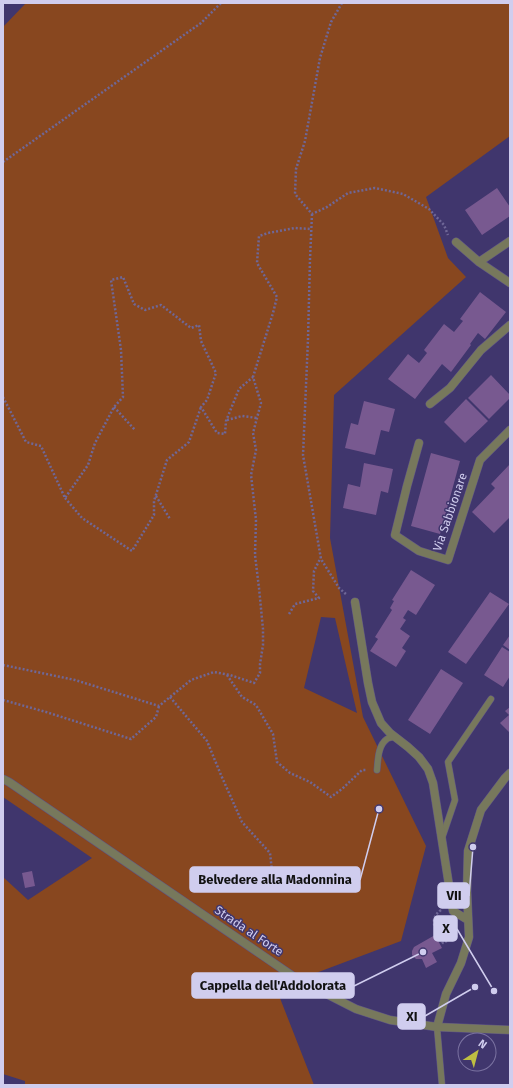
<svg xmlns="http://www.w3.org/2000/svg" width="513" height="1088" font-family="'Fira Sans',sans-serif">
<rect width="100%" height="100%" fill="#40366d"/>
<path fill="#88471f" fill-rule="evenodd" d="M26,3H510V136L426,197L448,258L466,277L334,395L330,538L363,717L426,846L401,941L276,988L314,1085H25V1081L3,1074V877L28,900L92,858L3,797V27ZM321,617L335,618L357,713L304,688Z"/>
<path fill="#785990" d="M497,188L510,207V216L482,235L465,210Z
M480,292L506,312L485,339L478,333L470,344L471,345L451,372L442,364L415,399L388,379L408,354L419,363L427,353L424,350L444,324L454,332L463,321L460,319Z
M491,375L510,395V398L489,419L468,398Z
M466,399L488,421L465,443L444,422Z
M364,401L395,409L389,432L381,430L375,455L345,448L351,423L358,425Z
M431,453L460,461L440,534L411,526Z
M364,463L393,469L388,493L381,491L376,515L343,508L348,484L360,487Z
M510,464V517L494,533L472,512L495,488L491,484Z
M411,570L435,585L416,615L408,610L403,618L406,620L400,629L410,636L402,648L406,651L396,667L370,651L378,639L375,637L392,610L390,608L394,601L392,600Z
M490,592L509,604L466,664L448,652Z
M510,635V650L503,645Z
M502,647L510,652V676L503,687L484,675Z
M441,669L463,683L430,734L408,720Z
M510,707V733L500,723L509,715L505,711Z
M32,871L35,886L25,888L22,873Z
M435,935L442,948L432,953L437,962L426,968L422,959H416L412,955V951L414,947Z"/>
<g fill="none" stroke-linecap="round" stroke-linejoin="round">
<g stroke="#5d5487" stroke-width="7">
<path id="service" d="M377,770C378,760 378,745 387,739C388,738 393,737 394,737
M442,838L455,800L448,762L491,699
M437,1027L442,1085"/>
</g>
<g stroke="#5d5487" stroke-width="9">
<path id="minor" d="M456,242L479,262L510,283
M479,262L510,241
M430,404L450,388L481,350L510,325
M419,443L407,486L395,535L419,551L448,560L480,460L510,430
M355,602L368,683L372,702L381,723L390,733L408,747L419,757L428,769L433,783L453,911L468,920
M437,1027L446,994L461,963L469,937L467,891L468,851L481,810L505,778L510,773"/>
</g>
<g stroke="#5d5487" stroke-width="9">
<path id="tertiary" d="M3,779L9,782L297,979L356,1009L390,1020L437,1027L510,1030"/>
</g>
<path stroke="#6f6797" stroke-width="2.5" stroke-dasharray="2 2" stroke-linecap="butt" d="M342,3L331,22L320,58L305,141L296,169L295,194L312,214L327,207L348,193L375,188L403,194L429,209L444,225L448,235
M3,162L201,23L221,3
M312,214L310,259L308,339L303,455L321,559L339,588L347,595
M3,397L26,442L41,446L65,498L88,465L95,443L114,407L123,397L121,350L111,280L123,277L134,304L145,310L161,305L191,328L199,325L201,341L216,373L207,400L201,407L217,433L225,434L226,421L239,389L253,377
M114,407L135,430
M227,420L242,416L257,418
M156,496L170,519
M65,498L82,518L132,551L154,515V501L167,460L189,442L201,407
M289,614L295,604L319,598L313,591L314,571L321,557
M3,665L75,680L159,706L191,680L214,672L230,675L254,683L260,673V664L263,645V629L259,588L255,555L256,520L251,475L256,450L253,433L261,403L253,377L273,313L277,297L257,263L259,236L268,233L295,228L311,229
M227,675L242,697L256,705L273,734L277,762L290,773L310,782L331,797L342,789L362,770H367
M170,697L207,741L221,775L242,822L270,853L272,871
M3,700L46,712L131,739L156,717L159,706
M441,910C427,920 437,932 443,943L452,938L443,922L444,919"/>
<use href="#service" stroke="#77785c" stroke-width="6"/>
<use href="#minor" stroke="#77785c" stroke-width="8"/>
<use href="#tertiary" stroke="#77785c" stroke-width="8"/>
</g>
<g text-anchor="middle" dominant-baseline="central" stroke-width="3" stroke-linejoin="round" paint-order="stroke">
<g font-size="12" fill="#d0cdee" stroke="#40366d">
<text transform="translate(450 512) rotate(-71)">Via Sabbionare</text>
<text transform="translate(249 931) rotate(34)">Strada al Forte</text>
</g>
</g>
<path fill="none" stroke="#d0cdee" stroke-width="1.5" d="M379 809L360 880M473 847L469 896M494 991L457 929M423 952L354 986M475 987L425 1016"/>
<g fill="#d0cdee" stroke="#40366d" stroke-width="1.5">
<circle cx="379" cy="809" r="4"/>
<circle cx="473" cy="847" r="4"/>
<circle cx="494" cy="991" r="4"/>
<circle cx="423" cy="952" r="4"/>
<circle cx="475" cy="987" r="4"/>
</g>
<g fill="#d0cdee" stroke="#d0cdee" stroke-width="1.5">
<rect x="190" y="867" width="170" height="25" rx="4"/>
<rect x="438" y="883" width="31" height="25" rx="4"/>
<rect x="434" y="916" width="23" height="25" rx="4"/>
<rect x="192" y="973" width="162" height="25" rx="4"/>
<rect x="398" y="1004" width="27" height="25" rx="4"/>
</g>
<g font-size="13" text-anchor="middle" font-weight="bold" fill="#111">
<text x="275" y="884">Belvedere alla Madonnina</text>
<text x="454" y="900">VII</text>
<text x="446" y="933">X</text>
<text x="273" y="990">Cappella dell'Addolorata</text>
<text x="412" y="1021">XI</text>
</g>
<rect width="513" height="1088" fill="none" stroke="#d0cdee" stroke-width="8"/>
<g transform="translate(477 1052) rotate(36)"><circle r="19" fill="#40366d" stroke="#7a72a1"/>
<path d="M0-3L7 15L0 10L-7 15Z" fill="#bebf42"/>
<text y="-6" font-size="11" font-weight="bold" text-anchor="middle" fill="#d0cdee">N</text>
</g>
</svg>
